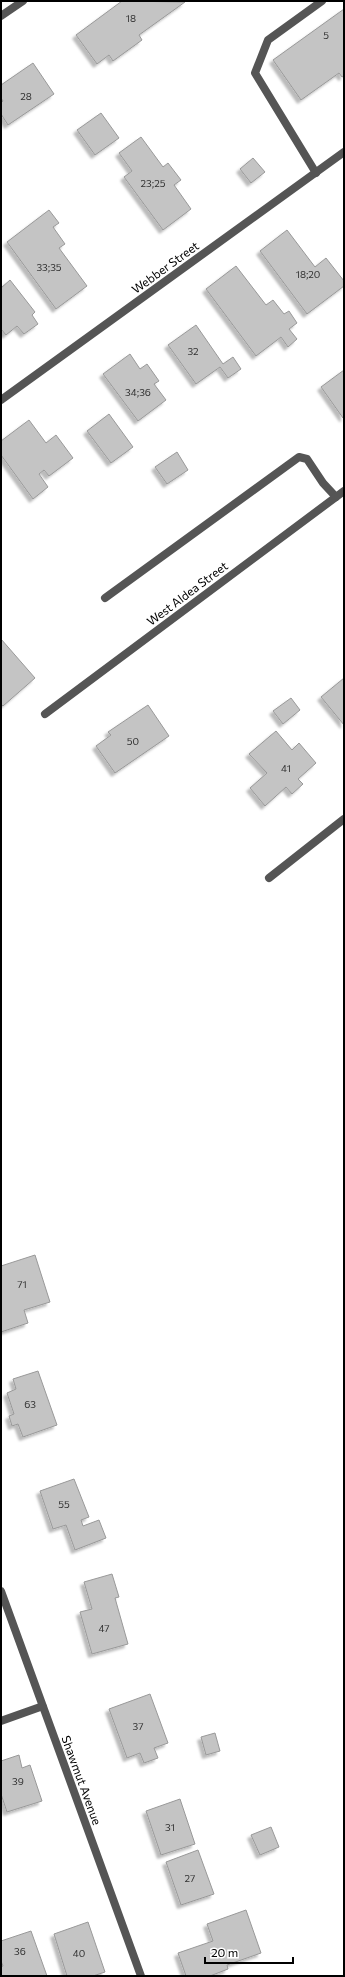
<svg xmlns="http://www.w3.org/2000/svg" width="345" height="1977" font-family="Commissioner,sans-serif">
<defs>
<filter id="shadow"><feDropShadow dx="-3.5" dy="3.5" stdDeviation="1" flood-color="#0004"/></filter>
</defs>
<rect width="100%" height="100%" fill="#fff"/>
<path fill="#c4c4c4" stroke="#999" filter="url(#shadow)" d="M122,1L185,2L139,35L142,40L113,61L109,55L97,64L76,35Z
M344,9V76L342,77L339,73L301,100L273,60Z
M33,63L54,94L8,125L1,114V103L3,101L1,98V85Z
M101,113L119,138L95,155L77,130Z
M141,137L163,167L168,163L181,180L174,185L191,209L163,230L124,177L132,171L119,153Z
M253,158L265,172L251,183L240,169Z
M49,210L59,223L53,227L65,244L59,248L87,286L56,309L7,242Z
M287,230L315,267L326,258L344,281V286L307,314L260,251Z
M236,266L266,305L273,300L284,314L289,311L297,323L289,329L297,339L288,347L281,337L256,356L206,289Z
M10,280L35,312L32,315L38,324L24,334L17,326L6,335L1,329V288Z
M196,325L223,364L233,357L241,369L228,378L220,367L196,384L168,345Z
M130,354L140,369L147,364L159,381L154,384L166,400L138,421L103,374Z
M344,370V418H343L321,387Z
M109,414L133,447L111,463L87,431Z
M29,420L46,443L56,435L73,458L49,476L44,470L39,474L48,487L33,499L1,455V441Z
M177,452L188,470L167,484L155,467Z
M1,639L35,678L3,706L1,704Z
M344,678V725L321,697Z
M291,698L300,710L283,724L273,711Z
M148,705L169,736L115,773L96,746L111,735L108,732Z
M276,731L292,750L299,743L316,763L298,779L303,784L292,794L286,787L265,806L250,788L267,773L249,754Z
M35,1255L50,1302L24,1310L28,1323L1,1332V1266Z
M38,1371L57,1425L23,1437L18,1424L12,1426L9,1416L14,1414L7,1393L16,1389L13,1379Z
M74,1479L89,1517L81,1520L83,1526L99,1520L106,1538L75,1550L66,1525L53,1529L40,1491Z
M112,1574L119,1597L115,1598L128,1644L92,1654L80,1612L92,1609L84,1582Z
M150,1694L168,1743L154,1748L158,1758L144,1763L140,1753L127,1758L109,1709Z
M215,1733L220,1751L206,1755L201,1737Z
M19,1755L22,1768L30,1765L42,1801L7,1812L1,1794V1761Z
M180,1799L195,1844L161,1855L146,1811Z
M271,1827L279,1847L260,1855L251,1835Z
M198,1850L214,1894L181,1905L166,1862Z
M246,1910L261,1953L227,1965L228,1969L210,1976H186L178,1953L213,1941L207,1924Z
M88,1922L105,1972L93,1976H67L54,1934Z
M31,1931L47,1976H1V1967L3,1966L1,1961V1941Z"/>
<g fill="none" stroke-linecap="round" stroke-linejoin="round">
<path stroke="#555" stroke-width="8" d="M316,173L255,73L268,40L322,1
M105,598L299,457L307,459L323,483L336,497"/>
<path stroke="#555" stroke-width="8" d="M1,16L23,1
M45,714L344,491
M269,878L344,819
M1,1591L141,1976
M1,1721L43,1706"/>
<path stroke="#555" stroke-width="8" d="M1,400L344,152"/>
</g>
<g text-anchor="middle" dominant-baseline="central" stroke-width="3.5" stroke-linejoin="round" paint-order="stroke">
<g font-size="10" fill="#313131">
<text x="131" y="18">18</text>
<text x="326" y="35">5</text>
<text x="26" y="96">28</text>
<text x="153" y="183">23;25</text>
<text x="49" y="267">33;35</text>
<text x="308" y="274">18;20</text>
<text x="193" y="351">32</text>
<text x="138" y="392">34;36</text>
<text x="133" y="741">50</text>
<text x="286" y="768">41</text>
<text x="22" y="1284">71</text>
<text x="30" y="1404">63</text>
<text x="64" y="1504">55</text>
<text x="104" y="1628">47</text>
<text x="138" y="1726">37</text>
<text x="18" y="1781">39</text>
<text x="170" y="1827">31</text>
<text x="190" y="1878">27</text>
<text x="20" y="1951">36</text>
<text x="79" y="1953">40</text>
</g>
<g font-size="12" fill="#000" stroke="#fff">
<text transform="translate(165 267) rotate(-36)">Webber Street</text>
<text transform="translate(187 593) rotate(-37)">West Aldea Street</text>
<text transform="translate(82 1780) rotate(70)">Shawmut Avenue</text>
</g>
</g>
<rect width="345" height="1977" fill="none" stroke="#000000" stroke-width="4"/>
<path d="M205 1957v6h88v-6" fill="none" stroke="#000000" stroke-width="2"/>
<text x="211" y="1957" font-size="12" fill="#000000" stroke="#ffffff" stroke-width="3" paint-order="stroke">20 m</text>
</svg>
